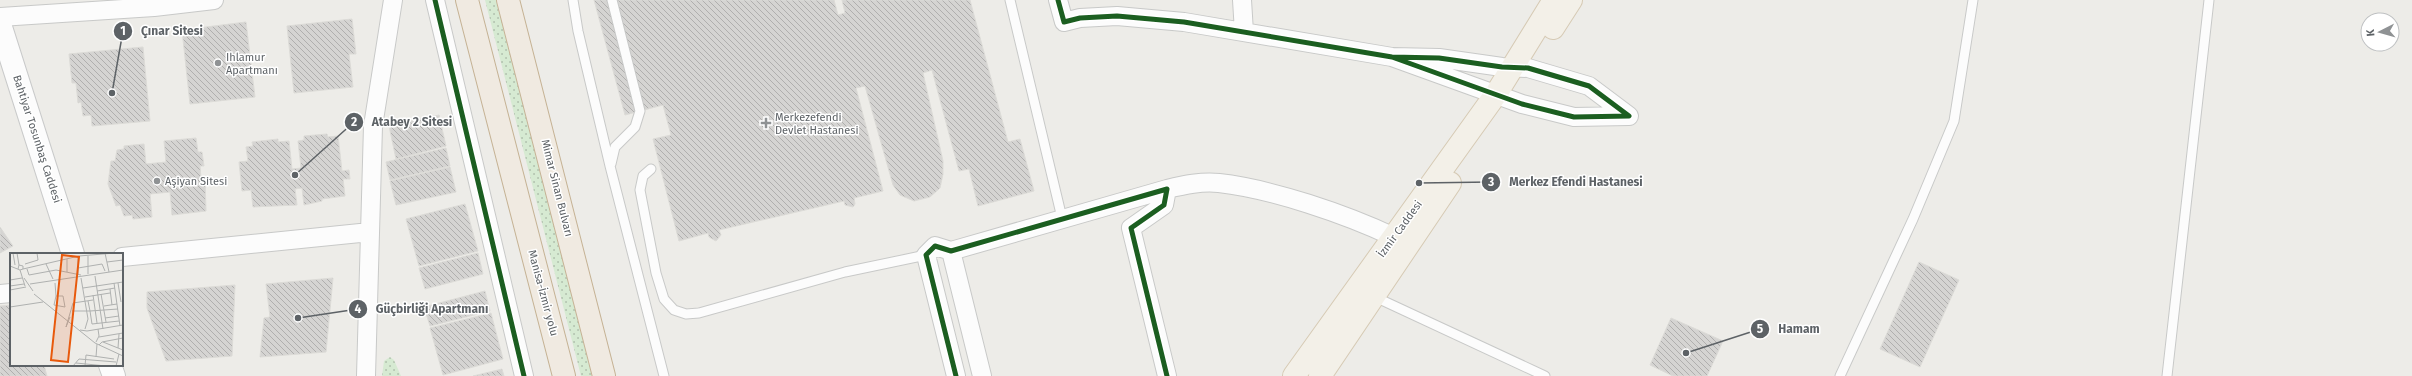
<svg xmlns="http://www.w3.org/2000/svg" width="2412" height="376" font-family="'Fira Sans',sans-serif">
<defs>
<pattern id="grass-dots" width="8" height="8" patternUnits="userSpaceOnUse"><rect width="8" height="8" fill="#d6ead2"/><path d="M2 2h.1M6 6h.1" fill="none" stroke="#b1c1ae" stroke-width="1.8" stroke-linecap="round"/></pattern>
<pattern id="building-back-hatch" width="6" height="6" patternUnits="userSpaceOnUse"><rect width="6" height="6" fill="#d5d4d2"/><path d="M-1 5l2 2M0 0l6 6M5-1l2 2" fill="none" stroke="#b0afae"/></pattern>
</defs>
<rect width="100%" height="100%" fill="#edece8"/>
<path fill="url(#grass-dots)" d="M485,0H496L592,376H581Z
M390,357L394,360L401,376H382L384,361Z"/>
<path fill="url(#building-back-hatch)" stroke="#dcdbd7" d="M594,0H834L838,15L845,13L842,0H970L1008,142L1020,139L1034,191L978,206L969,169L959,171L932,70L923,73L943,161V174L940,188L930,197L914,201L900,195L893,185L865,86L856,88L883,191L854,198L855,204L853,207L845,205L844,201L719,230L721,235L716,241L709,237L708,233L679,241L653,139L671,135L663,105L625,115Z
M352,19L356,54H349L353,87L294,93L287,26Z
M246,22L255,97L190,104L182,30Z
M143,47L150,121L92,126L91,115L83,116L81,102L78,103L76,83H72L69,54Z
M439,115L446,146L396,159L389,126Z
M327,134L328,137L338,136L342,171L349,170L350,179H343L345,196L322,199V201L304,205L302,188L295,189L297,205L253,207L251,190L242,191L239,162L248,161L246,147L253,146L252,142L278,139V142L289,141L292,169L301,168L298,141L304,140V136Z
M196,138L198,152H202L204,166H200L201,179L205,178L206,211L172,215L170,192L150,194L152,217L133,219L132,215L124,216L120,205L116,206L108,184L111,161H115L117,150L124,149V146L144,144L146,164L166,162L164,141Z
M446,148L450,166L390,180L386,162Z
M450,167L456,192L396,205L390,181Z
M465,204L478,251L419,266L406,219Z
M0,227L13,246L0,253Z
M478,253L483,274L425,289L419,268Z
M1919,262L1959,280L1920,367L1880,349Z
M333,278L326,352L260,357L264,318L270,317L266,284Z
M235,285L232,356L166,361L147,308V292Z
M485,291L490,311L430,326L424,307Z
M11,305V365H44L47,376H0V306Z
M491,313L503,359L443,375L430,328Z
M1671,318L1723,341L1707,376H1673L1650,365Z
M502,369L504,376H473Z"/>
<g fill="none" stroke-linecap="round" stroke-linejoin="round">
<g stroke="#c8c9c8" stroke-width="11">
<path id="lane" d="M573,0L578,31L610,166L664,376
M1010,0L1062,218
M611,164L615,147L635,127L640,111L612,0
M651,169L643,176L640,190L656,273L664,299L674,310L686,314L699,313L845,272L926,255
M1375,297L1545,376
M1840,376L1913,219L1954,121L1973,0
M2167,376L2209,0"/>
</g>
<g stroke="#c8c9c8" stroke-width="20">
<path id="street" d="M435,0L524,376
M1058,0L1064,22L1080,18L1117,16L1184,22L1392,57L1439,58L1502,67L1528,68L1589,86L1629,116L1574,117L1522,104L1392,57
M1242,0L1244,32
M0,17L154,7L214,0
M1167,189C1184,185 1202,181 1219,183C1272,189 1345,214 1394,237
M951,251L982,376
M122,257L370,232
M0,294L11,293
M366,376L373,126L393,0
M956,376L926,255L935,246L951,251L1167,189L1164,205L1131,228L1167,376"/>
</g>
<g stroke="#c9caca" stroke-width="24">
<path id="secondary" d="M0,24L73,254
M110,365L114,376"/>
</g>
<g stroke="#d6cab4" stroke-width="24">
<path id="primary" d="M1553,28L1571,0
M1294,376L1496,94L1554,0
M1320,376L1450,183"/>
</g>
<g stroke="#c5b294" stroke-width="24">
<path id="highway" d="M467,0L564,376
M508,0L604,376"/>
</g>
<use href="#lane" stroke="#fcfcfc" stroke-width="9"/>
<use href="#street" stroke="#fcfcfc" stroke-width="18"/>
<use href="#secondary" stroke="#fcfcfc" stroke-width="22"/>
<use href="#primary" stroke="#f3f0e8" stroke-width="22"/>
<use href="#highway" stroke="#f0eae1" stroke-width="22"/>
<g stroke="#fff" stroke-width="8">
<path id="cycleway" d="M435,0L524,376
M1058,0L1064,22L1080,18L1117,16L1184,22L1392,57L1439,58L1502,67L1528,68L1589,86L1629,116L1574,117L1522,104L1392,57
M956,376L926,255L935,246L951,251L1167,189L1164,205L1131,228L1167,376"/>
</g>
<use href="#cycleway" stroke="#1b5e20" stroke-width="5"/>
</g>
<g fill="#8f9294" stroke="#fff" stroke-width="1.5">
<circle cx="218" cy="63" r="4"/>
<path d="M764 117h4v4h4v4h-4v4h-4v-4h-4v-4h4z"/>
<circle cx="157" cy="181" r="4"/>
</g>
<g text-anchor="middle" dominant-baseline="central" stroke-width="3" stroke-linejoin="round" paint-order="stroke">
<g font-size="11" fill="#5d6266" stroke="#fff" text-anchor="start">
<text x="226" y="57">Ihlamur<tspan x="226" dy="13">Apartmanı</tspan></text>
<text x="775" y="117">Merkezefendi<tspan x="775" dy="13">Devlet Hastanesi</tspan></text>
<text x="165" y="181">Aşiyan Sitesi</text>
</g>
<g font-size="11" fill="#5d6266" stroke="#fff">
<text transform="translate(37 139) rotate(72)">Bahtiyar Tosunbaş Caddesi</text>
<text transform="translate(557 188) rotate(76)">Mimar Sinan Bulvarı</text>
<text transform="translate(1400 229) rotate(-54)">İzmir Caddesi</text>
<text transform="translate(543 293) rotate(75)">Manisa-İzmir yolu</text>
</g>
</g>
<g transform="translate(10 253)">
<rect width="113" height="113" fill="#edece8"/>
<path fill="none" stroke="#afb1b0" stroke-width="1" d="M3,0L5,12M7,0L9,12M95,0L99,19M68,3V22M97,9L113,7M15,11L28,7L27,0M36,11L43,26M0,13L10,17L15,33M68,15L92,11L95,18M8,16L9,12L13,13V16L10,17M13,16L69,3L105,0M17,16L19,22L46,17L71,22M57,19V6M78,21V3M85,23L93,76M14,25L23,38M71,25L78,66L75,76M0,27L12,25M45,30L46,43H53L55,54L44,52L46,43M104,30L110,73M108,30L111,49M20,31L113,17M0,33L14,31M73,35L113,29M100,36L102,52M0,37L16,34M87,38L105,35M24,41L85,90L113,103M91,41L96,69M83,42L87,70M75,44L100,40M78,48L80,58L108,56M94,53L107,51M0,54L33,49M62,58H80L82,71L109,68M60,64L56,74L63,50L83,47M95,65L109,63M70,77L77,78L113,72M89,84L113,80M86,89L89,83L88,76M93,89L113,97M89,92L92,89L113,85M108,95L109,81M86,104L87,91M66,110L96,113M63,113L69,106L106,109M75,113L76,102L104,106M106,113L109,101"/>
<path fill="#e8590c" fill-opacity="0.15" stroke="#e8590c" stroke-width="2" d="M52,2L69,4L58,109L41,107Z"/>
<rect width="113" height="113" fill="none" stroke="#5d6266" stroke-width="2"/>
</g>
<path fill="none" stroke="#5d6266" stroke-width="1.5" d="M112 93L123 31M295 175L354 122M1419 183L1491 182M298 318L358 309M1686 353L1760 329"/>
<g fill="#5d6266" stroke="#fff" stroke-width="1.5">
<circle cx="112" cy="93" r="4"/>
<circle cx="295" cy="175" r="4"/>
<circle cx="1419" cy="183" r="4"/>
<circle cx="298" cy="318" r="4"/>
<circle cx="1686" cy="353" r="4"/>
<circle cx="123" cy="31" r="10"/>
<circle cx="354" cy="122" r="10"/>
<circle cx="1491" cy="182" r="10"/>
<circle cx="358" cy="309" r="10"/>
<circle cx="1760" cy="329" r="10"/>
</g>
<g font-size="12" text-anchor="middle" font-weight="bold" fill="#fff">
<text x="123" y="35">1</text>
<text x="354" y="126">2</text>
<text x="1491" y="186">3</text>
<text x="358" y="313">4</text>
<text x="1760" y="333">5</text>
</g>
<g font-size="12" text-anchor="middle" font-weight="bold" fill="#5d6266" stroke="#fff" stroke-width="3" stroke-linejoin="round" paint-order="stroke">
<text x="172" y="35">Çınar Sitesi</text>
<text x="412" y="126">Atabey 2 Sitesi</text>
<text x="1576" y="186">Merkez Efendi Hastanesi</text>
<text x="432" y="313">Güçbirliği Apartmanı</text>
<text x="1799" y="333">Hamam</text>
</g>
<g transform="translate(2380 32) rotate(264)"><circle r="19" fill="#ffffff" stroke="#bec0c2"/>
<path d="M0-3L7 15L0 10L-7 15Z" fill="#8f9294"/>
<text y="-6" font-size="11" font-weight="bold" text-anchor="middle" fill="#5d6266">K</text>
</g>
</svg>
